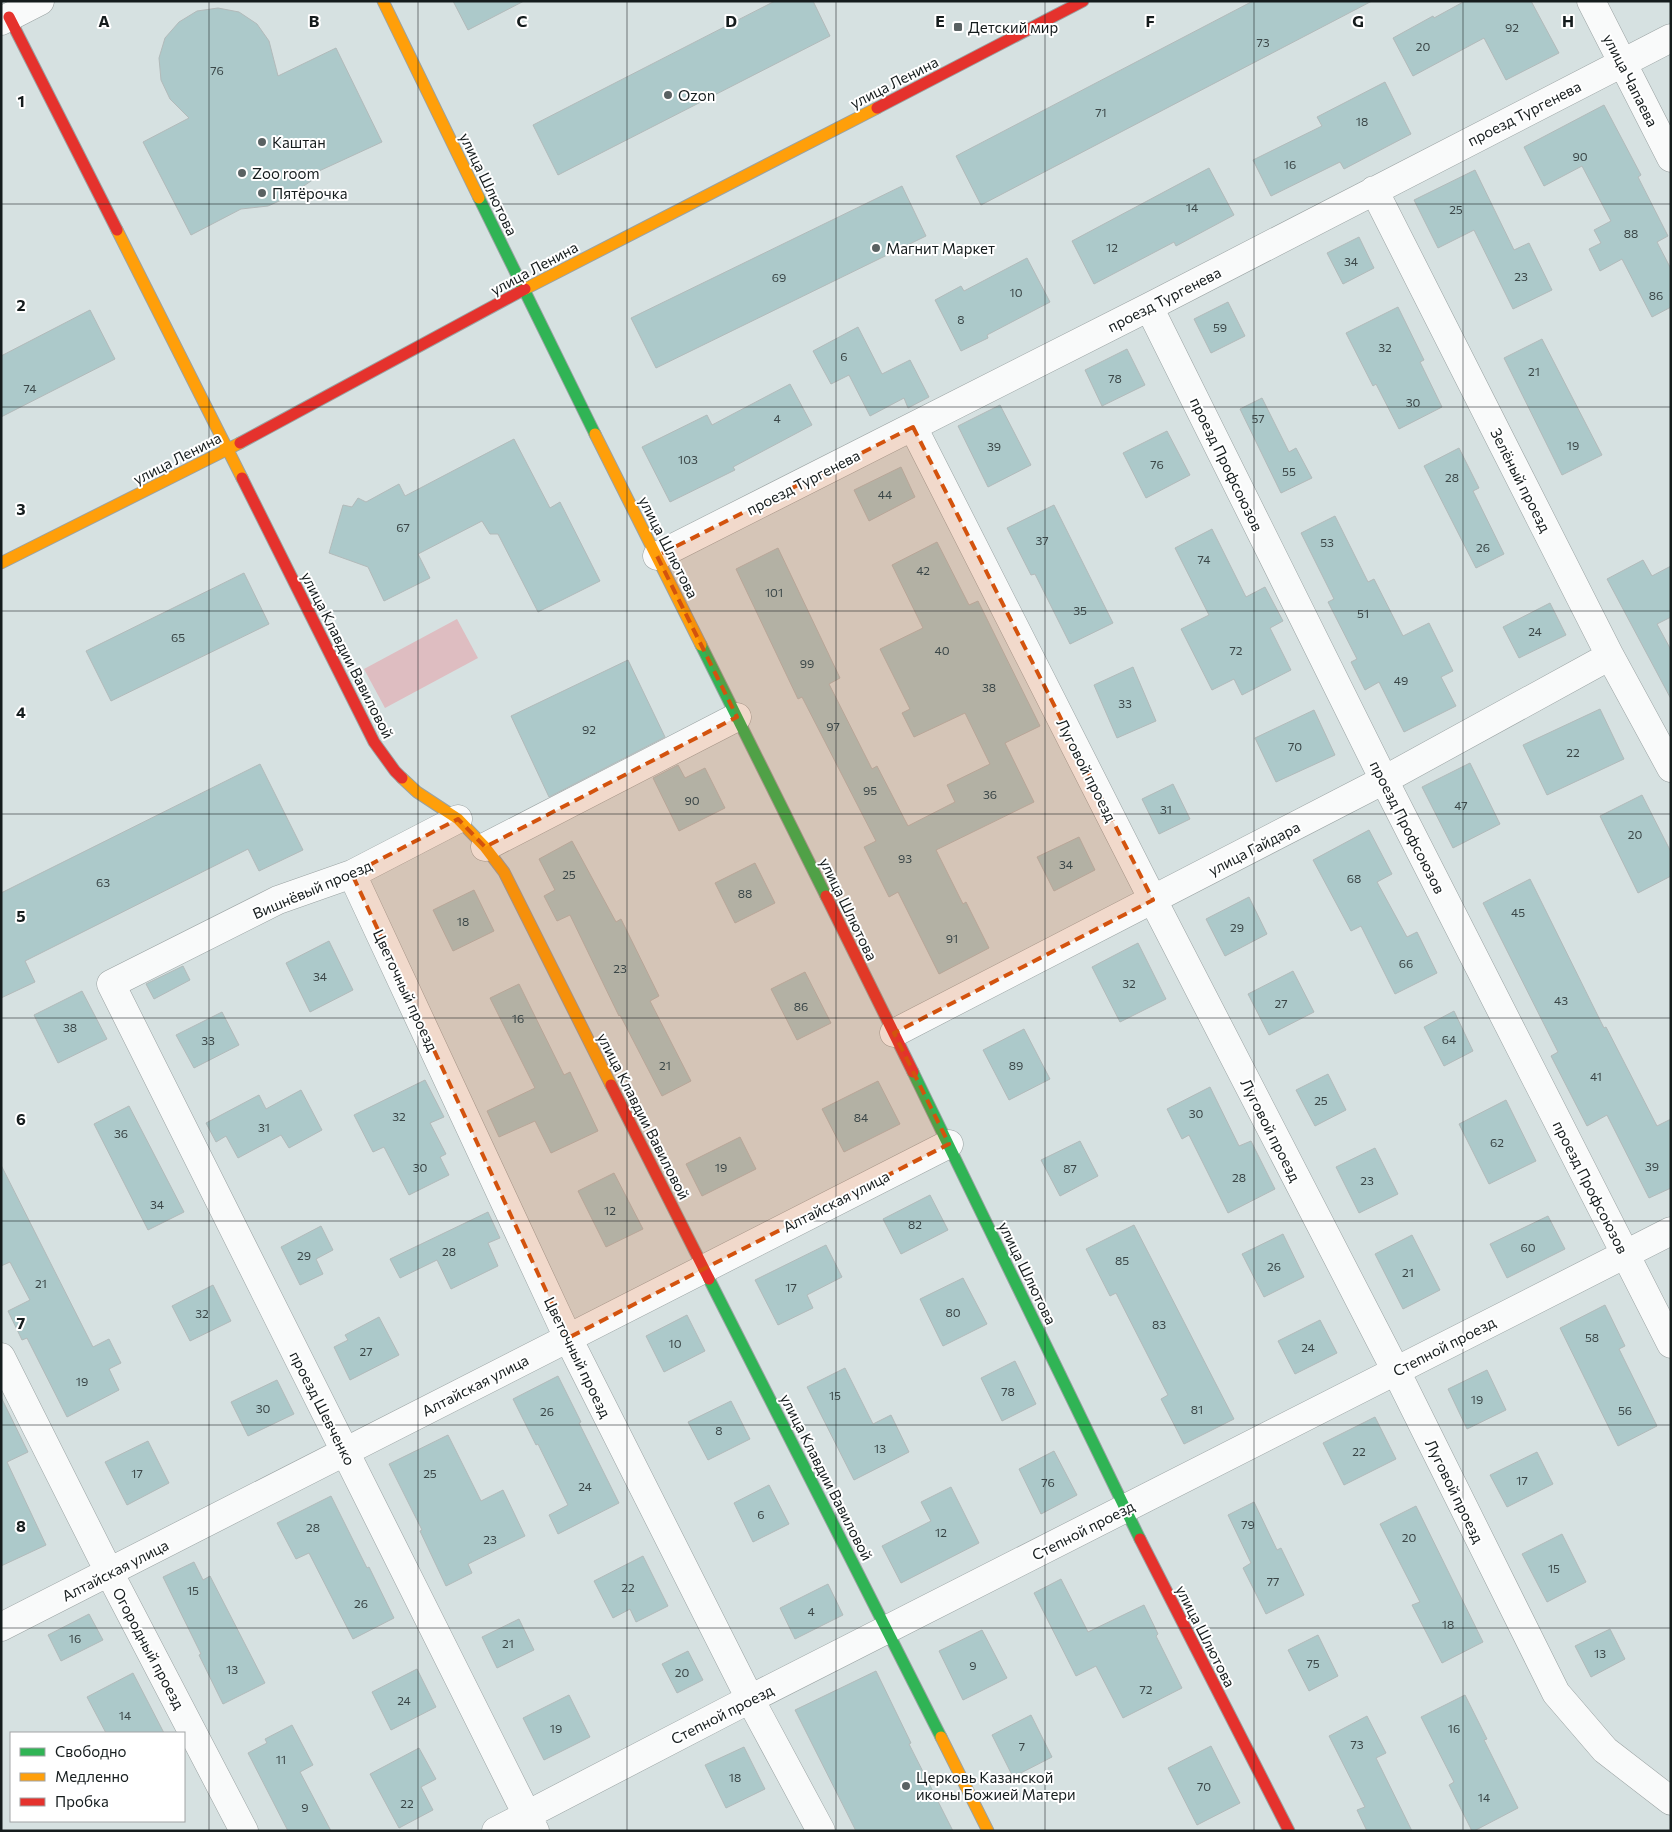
<svg xmlns="http://www.w3.org/2000/svg" width="1672" height="1832" font-family="Commissioner,sans-serif">
<rect width="100%" height="100%" fill="#d6e1e1"/>
<path fill="#debdc1" d="M457,619L478,658L385,708L364,669Z"/>
<path fill="#acc9ca" stroke="#b2baba" d="M453,1H524L468,30Z
M775,1H813L830,36L558,175L533,125Z
M1253,1H1372L981,205L956,156Z
M1465,1H1531L1559,53L1506,80L1484,38L1413,76L1393,38L1433,16L1434,18Z
M218,8L239,12L257,24L269,41L278,76L336,48L382,142L319,171L314,179L286,198L268,206L241,209L191,235L143,142L189,118L170,99L161,80L159,58L165,38L179,22L197,11Z
M1385,82L1411,134L1344,169L1340,162L1271,196L1253,160L1322,126L1317,117Z
M1604,105L1641,175L1638,177L1668,236L1657,242L1671,269V307L1652,317L1622,259L1600,271L1589,249L1601,243L1594,230L1611,221L1582,166L1544,186L1524,147Z
M1209,168L1234,215L1176,246L1174,242L1094,284L1072,241Z
M1475,170L1514,250L1529,243L1552,290L1513,309L1474,230L1438,248L1414,200Z
M902,186L926,236L656,368L631,318Z
M1359,237L1374,268L1343,284L1327,253Z
M1027,258L1050,302L987,335L988,338L961,351L935,300L961,286L964,291Z
M1228,302L1245,336L1211,353L1194,319Z
M1398,307L1424,360L1420,362L1442,407L1399,429L1376,384L1373,386L1346,333Z
M90,310L115,359L1,417V356Z
M858,327L882,374L910,360L929,397L908,408L904,398L870,416L849,375L831,384L813,351Z
M1542,339L1602,455L1562,475L1504,358Z
M1127,349L1145,385L1102,406L1085,370Z
M790,384L812,425L733,467L735,470L670,502L642,447L707,415L712,425Z
M1262,398L1289,452L1296,448L1312,478L1281,493L1240,409Z
M1000,405L1031,465L988,487L958,426Z
M1167,431L1190,475L1146,498L1123,453Z
M514,439L550,508L560,502L600,581L538,612L498,534H490L482,521L418,554L430,578L384,601L368,567L329,553L343,505L352,507L358,498L366,502L399,484L405,496Z
M1459,448L1479,488L1473,491L1504,554L1476,568L1424,466Z
M901,467L915,497L869,521L854,490Z
M1054,505L1113,623L1070,644L1035,574L1031,575L1007,528Z
M1335,516L1368,582L1374,579L1403,636L1429,623L1453,671L1441,677L1456,706L1404,732L1379,682L1365,690L1351,662L1357,659L1328,602L1334,599L1301,533Z
M1212,529L1246,597L1265,587L1283,621L1270,628L1291,670L1242,695L1234,679L1212,690L1181,629L1209,615L1175,548Z
M937,542L969,605L978,601L1040,726L1005,743L1034,802L936,850L963,904L966,902L989,948L939,974L898,892L889,897L864,847L876,841L802,697L798,699L736,569L778,548L840,678L829,684L872,769L877,766L908,826L955,802L947,785L990,764L965,713L914,737L902,713L910,709L880,649L923,628L892,565Z
M1643,560L1652,576L1671,566V617L1657,624L1671,650V699L1607,579Z
M244,573L269,624L111,701L86,651Z
M1550,603L1566,635L1519,658L1503,627Z
M628,660L665,737L549,797L511,716Z
M1133,667L1156,721L1117,738L1094,685Z
M1600,709L1624,759L1547,795L1523,745Z
M1314,710L1335,755L1276,782L1255,738Z
M1470,763L1500,824L1453,848L1422,787Z
M260,764L303,850L259,871L248,849L25,961L35,982L1,998V893Z
M678,765L685,778L705,768L725,808L679,831L653,778Z
M1173,784L1190,819L1159,834L1142,799Z
M1642,795L1671,852V876L1638,893L1600,816Z
M1369,830L1392,874L1377,882L1407,937L1417,932L1437,973L1395,994L1361,926L1351,931L1313,860Z
M1079,837L1095,870L1054,891L1037,857Z
M572,841L616,922L621,919L659,996L650,1001L691,1081L662,1096L620,1015L619,1016L570,915L557,921L544,896L555,890L539,859Z
M755,863L775,903L735,923L715,883Z
M1530,879L1604,1028L1606,1027L1657,1126L1671,1119V1188L1649,1198L1607,1115L1587,1126L1551,1056L1558,1052L1483,903Z
M474,890L494,931L453,951L433,910Z
M1249,897L1267,934L1225,956L1206,919Z
M329,941L353,990L310,1012L286,963Z
M1138,943L1166,999L1120,1022L1092,967Z
M183,966L190,980L154,999L146,984Z
M1293,971L1314,1012L1269,1035L1248,994Z
M805,972L831,1023L797,1040L771,989Z
M519,984L564,1075L570,1072L598,1131L551,1153L535,1121L499,1137L487,1111L535,1088L490,998Z
M82,991L107,1039L58,1063L34,1015Z
M1454,1011L1473,1051L1444,1066L1424,1027Z
M222,1012L239,1045L194,1068L176,1035Z
M1024,1029L1050,1079L1009,1100L983,1050Z
M1328,1074L1346,1110L1315,1126L1296,1090Z
M425,1080L444,1117L430,1123L446,1154L440,1157L449,1175L409,1195L384,1147L373,1152L354,1115Z
M878,1081L900,1124L844,1152L822,1109Z
M1210,1087L1239,1146L1251,1141L1275,1189L1228,1213L1189,1135L1182,1139L1167,1109Z
M301,1090L322,1130L289,1148L281,1135L238,1158L226,1136L216,1142L206,1123L259,1095L266,1109Z
M1506,1100L1536,1161L1489,1184L1459,1124Z
M129,1106L184,1212L148,1230L94,1124Z
M740,1137L756,1169L702,1196L686,1164Z
M1080,1141L1098,1176L1060,1196L1041,1160Z
M1375,1148L1398,1194L1359,1213L1336,1167Z
M1,1165L93,1347L109,1339L121,1363L109,1369L119,1390L67,1417L27,1338L22,1340L8,1311L30,1300L10,1262L1,1266Z
M614,1173L643,1229L606,1247L578,1191Z
M930,1195L948,1230L901,1254L883,1219Z
M488,1212L500,1238L488,1243L498,1266L451,1289L437,1260L400,1278L390,1259Z
M1548,1216L1565,1249L1507,1278L1490,1244Z
M1134,1225L1234,1419L1184,1444L1161,1399L1168,1395L1116,1293L1110,1296L1086,1249Z
M321,1226L333,1250L316,1259L323,1274L300,1285L281,1247Z
M1283,1234L1304,1277L1264,1297L1242,1254Z
M1412,1235L1440,1290L1403,1309L1375,1254Z
M826,1245L842,1277L807,1295L813,1308L778,1325L755,1280Z
M963,1278L987,1324L943,1346L920,1299Z
M213,1285L231,1321L190,1341L172,1306Z
M1605,1305L1625,1346L1619,1349L1657,1426L1618,1446L1560,1328Z
M687,1315L705,1351L664,1372L646,1336Z
M379,1317L399,1355L350,1380L334,1347L348,1340L345,1335Z
M1320,1320L1337,1353L1295,1374L1278,1341Z
M1015,1361L1036,1404L1002,1421L981,1378Z
M845,1368L873,1424L891,1415L909,1452L854,1480L807,1387Z
M1487,1370L1506,1410L1467,1429L1448,1389Z
M558,1376L581,1422L579,1423L619,1503L558,1534L549,1515L568,1505L538,1444L536,1445L513,1399Z
M277,1380L294,1414L248,1436L231,1402Z
M1,1397L28,1452L7,1462L46,1545L1,1566Z
M731,1401L750,1439L708,1460L688,1422Z
M1375,1417L1396,1459L1344,1485L1323,1443Z
M448,1435L481,1501L503,1490L525,1536L468,1564L472,1573L446,1586L420,1531L422,1530L389,1464Z
M148,1441L169,1483L127,1505L105,1462Z
M1054,1451L1077,1495L1041,1514L1019,1469Z
M1537,1452L1553,1484L1507,1507L1490,1475Z
M769,1485L789,1524L753,1542L734,1503Z
M951,1487L979,1543L901,1583L882,1546L931,1521L921,1502Z
M331,1496L367,1568L369,1567L394,1618L353,1639L309,1553L296,1559L277,1523Z
M1254,1502L1277,1550L1281,1548L1304,1595L1266,1614L1243,1568L1251,1563L1228,1515Z
M1416,1506L1483,1642L1442,1663L1412,1605L1420,1602L1380,1524Z
M1562,1534L1586,1582L1547,1602L1522,1554Z
M643,1556L668,1606L636,1622L630,1609L613,1618L594,1581Z
M194,1562L203,1580L210,1576L265,1683L223,1704L199,1655L201,1654L163,1577Z
M1061,1579L1088,1632L1144,1605L1158,1634L1156,1636L1182,1688L1123,1718L1096,1666L1076,1676L1034,1593Z
M828,1584L843,1615L795,1639L780,1608Z
M89,1614L103,1640L61,1661L48,1635Z
M519,1619L534,1650L497,1668L482,1637Z
M1610,1629L1625,1659L1591,1677L1575,1646Z
M982,1630L1007,1678L963,1700L939,1651Z
M1318,1635L1338,1676L1309,1691L1288,1650Z
M688,1651L703,1680L677,1693L662,1664Z
M417,1669L436,1707L391,1730L372,1692Z
M876,1671L911,1743L909,1744L953,1831H856L795,1710Z
M133,1673L164,1733H106L87,1697Z
M569,1695L590,1737L544,1760L523,1718Z
M1465,1695L1487,1739L1484,1740L1518,1808L1474,1831H1472L1449,1785L1454,1782L1421,1717Z
M1031,1715L1052,1757L1013,1777L992,1735Z
M1367,1716L1386,1753L1376,1758L1412,1831H1367L1357,1810L1365,1807L1329,1736Z
M292,1725L313,1765L300,1772L331,1831H288L248,1753L267,1743L265,1739Z
M1211,1746L1240,1803L1197,1825L1168,1768Z
M744,1747L765,1789L726,1808L705,1765Z
M419,1748L436,1779L421,1787L433,1810L399,1828L370,1774Z"/>
<g fill="none" stroke-linecap="round" stroke-linejoin="round">
<g stroke="#9aa2a2" stroke-width="29">
<path id="street" d="M1591,1L1671,158
M1,21L40,1
M1374,190L1610,656L1671,768
M1149,307L1384,780L1671,1344
M913,427L1153,900L1396,1371L1556,1693L1605,1750L1671,1801
M657,556L1149,307L1671,38
M458,819L352,874L278,900L111,984L535,1831
M485,847L737,717
M352,874L568,1338L750,1699L821,1831
M894,1033L1384,780L1610,656
M1,1357L109,1572L244,1831
M1,1627L949,1144
M496,1831L750,1699L1671,1231"/>
</g>
<g stroke="#9aa2a2" stroke-width="13">
<path id="fast" d="M479,198L595,434
M701,645L826,896
M913,1072L1140,1539
M709,1279L941,1737"/>
</g>
<g stroke="#9aa2a2" stroke-width="13">
<path id="slow" d="M383,1L479,198
M117,230L242,478
M525,289L877,108
M595,434L701,645
M1,563L240,443
M402,778L417,792L458,819L485,847L504,872L611,1085
M941,1737L988,1831"/>
</g>
<g stroke="#9aa2a2" stroke-width="13">
<path id="jam" d="M9,17L117,230
M877,108L1083,1
M240,443L525,289
M242,478L374,742L395,771L402,778
M826,896L913,1072
M611,1085L709,1279
M1140,1539L1289,1831"/>
</g>
<use href="#street" stroke="#f9fafa" stroke-width="28"/>
<use href="#fast" stroke="#30b455" stroke-width="11"/>
<use href="#slow" stroke="#ff9f0a" stroke-width="11"/>
<use href="#jam" stroke="#e5322d" stroke-width="11"/>
</g>
<path fill="#d3530e" fill-opacity="0.2" stroke="#d3530e" stroke-width="4" stroke-dasharray="10 6" stroke-linejoin="round" d="M913,427L1153,900L894,1033L949,1144L568,1338L352,874L458,819L485,847L737,717L657,556Z"/>
<path fill="none" stroke="#151c1d" stroke-width="1" stroke-opacity="0.55" d="M209,1V1831M418,1V1831M627,1V1831M836,1V1831M1045,1V1831M1254,1V1831M1463,1V1831M1,204H1671M1,407H1671M1,611H1671M1,814H1671M1,1018H1671M1,1221H1671M1,1425H1671M1,1628H1671"/>
<g fill="#596162" stroke="#fff" stroke-width="2">
<rect x="953" y="22" width="10" height="10" rx="2.5"/>
<circle cx="668" cy="95" r="5"/>
<circle cx="262" cy="142" r="5"/>
<circle cx="242" cy="173" r="5"/>
<circle cx="262" cy="193" r="5"/>
<circle cx="876" cy="248" r="5"/>
<circle cx="906" cy="1786" r="5"/>
</g>
<g text-anchor="middle" dominant-baseline="central" stroke-width="4" stroke-linejoin="round" paint-order="stroke">
<g font-size="12" fill="#3b4748">
<text x="1512" y="27">92</text>
<text x="1263" y="42">73</text>
<text x="1423" y="46">20</text>
<text x="217" y="70">76</text>
<text x="1101" y="112">71</text>
<text x="1362" y="121">18</text>
<text x="1580" y="156">90</text>
<text x="1290" y="164">16</text>
<text x="1192" y="207">14</text>
<text x="1456" y="209">25</text>
<text x="1631" y="233">88</text>
<text x="1112" y="247">12</text>
<text x="1351" y="261">34</text>
<text x="1521" y="276">23</text>
<text x="779" y="277">69</text>
<text x="1016" y="292">10</text>
<text x="1656" y="295">86</text>
<text x="961" y="319">8</text>
<text x="1220" y="327">59</text>
<text x="1385" y="347">32</text>
<text x="844" y="356">6</text>
<text x="1534" y="371">21</text>
<text x="1115" y="378">78</text>
<text x="30" y="388">74</text>
<text x="1413" y="402">30</text>
<text x="777" y="418">4</text>
<text x="1258" y="418">57</text>
<text x="1573" y="445">19</text>
<text x="994" y="446">39</text>
<text x="688" y="459">103</text>
<text x="1157" y="464">76</text>
<text x="1289" y="471">55</text>
<text x="1452" y="477">28</text>
<text x="885" y="494">44</text>
<text x="403" y="527">67</text>
<text x="1042" y="540">37</text>
<text x="1327" y="542">53</text>
<text x="1483" y="547">26</text>
<text x="1204" y="559">74</text>
<text x="923" y="570">42</text>
<text x="774" y="592">101</text>
<text x="1080" y="610">35</text>
<text x="1363" y="613">51</text>
<text x="1535" y="631">24</text>
<text x="178" y="637">65</text>
<text x="942" y="650">40</text>
<text x="1236" y="650">72</text>
<text x="807" y="663">99</text>
<text x="1401" y="680">49</text>
<text x="989" y="687">38</text>
<text x="1125" y="703">33</text>
<text x="833" y="726">97</text>
<text x="589" y="729">92</text>
<text x="1295" y="746">70</text>
<text x="1573" y="752">22</text>
<text x="870" y="790">95</text>
<text x="990" y="794">36</text>
<text x="692" y="800">90</text>
<text x="1461" y="805">47</text>
<text x="1166" y="809">31</text>
<text x="1635" y="834">20</text>
<text x="905" y="858">93</text>
<text x="1066" y="864">34</text>
<text x="569" y="874">25</text>
<text x="1354" y="878">68</text>
<text x="103" y="882">63</text>
<text x="745" y="893">88</text>
<text x="1518" y="912">45</text>
<text x="463" y="921">18</text>
<text x="1237" y="927">29</text>
<text x="952" y="938">91</text>
<text x="1406" y="963">66</text>
<text x="620" y="968">23</text>
<text x="320" y="976">34</text>
<text x="1129" y="983">32</text>
<text x="1561" y="1000">43</text>
<text x="1281" y="1003">27</text>
<text x="801" y="1006">86</text>
<text x="518" y="1018">16</text>
<text x="70" y="1027">38</text>
<text x="1449" y="1039">64</text>
<text x="208" y="1040">33</text>
<text x="665" y="1065">21</text>
<text x="1016" y="1065">89</text>
<text x="1596" y="1076">41</text>
<text x="1321" y="1100">25</text>
<text x="1196" y="1113">30</text>
<text x="399" y="1116">32</text>
<text x="861" y="1117">84</text>
<text x="264" y="1127">31</text>
<text x="121" y="1133">36</text>
<text x="1497" y="1142">62</text>
<text x="1652" y="1166">39</text>
<text x="420" y="1167">30</text>
<text x="721" y="1167">19</text>
<text x="1070" y="1168">87</text>
<text x="1239" y="1177">28</text>
<text x="1367" y="1180">23</text>
<text x="157" y="1204">34</text>
<text x="610" y="1210">12</text>
<text x="915" y="1224">82</text>
<text x="1528" y="1247">60</text>
<text x="449" y="1251">28</text>
<text x="304" y="1255">29</text>
<text x="1122" y="1260">85</text>
<text x="1274" y="1266">26</text>
<text x="1408" y="1272">21</text>
<text x="41" y="1283">21</text>
<text x="791" y="1287">17</text>
<text x="953" y="1312">80</text>
<text x="202" y="1313">32</text>
<text x="1159" y="1324">83</text>
<text x="1592" y="1337">58</text>
<text x="675" y="1343">10</text>
<text x="1308" y="1347">24</text>
<text x="366" y="1351">27</text>
<text x="82" y="1381">19</text>
<text x="1008" y="1391">78</text>
<text x="835" y="1395">15</text>
<text x="1477" y="1399">19</text>
<text x="263" y="1408">30</text>
<text x="1197" y="1409">81</text>
<text x="1625" y="1410">56</text>
<text x="547" y="1411">26</text>
<text x="719" y="1430">8</text>
<text x="880" y="1448">13</text>
<text x="1359" y="1451">22</text>
<text x="137" y="1473">17</text>
<text x="430" y="1473">25</text>
<text x="1522" y="1480">17</text>
<text x="1048" y="1482">76</text>
<text x="585" y="1486">24</text>
<text x="761" y="1514">6</text>
<text x="1248" y="1524">79</text>
<text x="313" y="1527">28</text>
<text x="941" y="1532">12</text>
<text x="1409" y="1537">20</text>
<text x="490" y="1539">23</text>
<text x="1554" y="1568">15</text>
<text x="1273" y="1581">77</text>
<text x="628" y="1587">22</text>
<text x="193" y="1590">15</text>
<text x="361" y="1603">26</text>
<text x="811" y="1611">4</text>
<text x="1448" y="1624">18</text>
<text x="75" y="1638">16</text>
<text x="508" y="1643">21</text>
<text x="1600" y="1653">13</text>
<text x="1313" y="1663">75</text>
<text x="973" y="1665">9</text>
<text x="232" y="1669">13</text>
<text x="682" y="1672">20</text>
<text x="1146" y="1689">72</text>
<text x="404" y="1700">24</text>
<text x="125" y="1715">14</text>
<text x="556" y="1728">19</text>
<text x="1454" y="1728">16</text>
<text x="1357" y="1744">73</text>
<text x="1022" y="1746">7</text>
<text x="281" y="1759">11</text>
<text x="735" y="1777">18</text>
<text x="1204" y="1786">70</text>
<text x="1484" y="1797">14</text>
<text x="407" y="1803">22</text>
<text x="305" y="1807">9</text>
</g>
<g font-size="15" fill="#151c1d" stroke="#fff" text-anchor="start">
<text x="968" y="27">Детский мир</text>
<text x="678" y="95">Ozon</text>
<text x="272" y="142">Каштан</text>
<text x="252" y="173">Zoo room</text>
<text x="272" y="193">Пятёрочка</text>
<text x="886" y="248">Магнит Маркет</text>
<text x="916" y="1777">Церковь Казанской<tspan x="916" dy="17">иконы Божией Матери</tspan></text>
</g>
<g font-size="15" fill="#151c1d" stroke="#fff">
<text transform="translate(1631 80) rotate(63)">улица Чапаева</text>
<text transform="translate(894 82) rotate(-27)">улица Ленина</text>
<text transform="translate(1524 113) rotate(-27)">проезд Тургенева</text>
<text transform="translate(489 184) rotate(64)">улица Шлютова</text>
<text transform="translate(534 268) rotate(-28)">улица Ленина</text>
<text transform="translate(1164 299) rotate(-27)">проезд Тургенева</text>
<text transform="translate(177 458) rotate(-27)">улица Ленина</text>
<text transform="translate(1227 464) rotate(64)">проезд Профсоюзов</text>
<text transform="translate(1521 480) rotate(63)">Зелёный проезд</text>
<text transform="translate(803 482) rotate(-27)">проезд Тургенева</text>
<text transform="translate(669 547) rotate(63)">улица Шлютова</text>
<text transform="translate(348 655) rotate(63)">улица Клавдии Вавиловой</text>
<text transform="translate(1087 770) rotate(63)">Луговой проезд</text>
<text transform="translate(1408 827) rotate(63)">проезд Профсоюзов</text>
<text transform="translate(1254 848) rotate(-27)">улица Гайдара</text>
<text transform="translate(312 889) rotate(-23)">Вишнёвый проезд</text>
<text transform="translate(849 909) rotate(64)">улица Шлютова</text>
<text transform="translate(406 990) rotate(65)">Цветочный проезд</text>
<text transform="translate(644 1116) rotate(63)">улица Клавдии Вавиловой</text>
<text transform="translate(1271 1130) rotate(63)">Луговой проезд</text>
<text transform="translate(1591 1187) rotate(63)">проезд Профсоюзов</text>
<text transform="translate(836 1201) rotate(-27)">Алтайская улица</text>
<text transform="translate(1028 1273) rotate(64)">улица Шлютова</text>
<text transform="translate(1444 1346) rotate(-27)">Степной проезд</text>
<text transform="translate(578 1357) rotate(64)">Цветочный проезд</text>
<text transform="translate(475 1385) rotate(-27)">Алтайская улица</text>
<text transform="translate(323 1408) rotate(63)">проезд Шевченко</text>
<text transform="translate(827 1477) rotate(63)">улица Клавдии Вавиловой</text>
<text transform="translate(1455 1491) rotate(64)">Луговой проезд</text>
<text transform="translate(1083 1530) rotate(-27)">Степной проезд</text>
<text transform="translate(115 1570) rotate(-27)">Алтайская улица</text>
<text transform="translate(1206 1636) rotate(63)">улица Шлютова</text>
<text transform="translate(149 1648) rotate(62)">Огородный проезд</text>
<text transform="translate(722 1714) rotate(-27)">Степной проезд</text>
</g>
</g>
<g font-size="16" text-anchor="middle" font-weight="bold" fill="#151c1d" stroke="#fff" stroke-width="4" stroke-linejoin="round" paint-order="stroke">
<text x="104" y="27">A</text>
<text x="314" y="27">B</text>
<text x="522" y="27">C</text>
<text x="731" y="27">D</text>
<text x="940" y="27">E</text>
<text x="1150" y="27">F</text>
<text x="1358" y="27">G</text>
<text x="1568" y="27">H</text>
<text x="21" y="107">1</text>
<text x="21" y="311">2</text>
<text x="21" y="515">3</text>
<text x="21" y="718">4</text>
<text x="21" y="922">5</text>
<text x="21" y="1125">6</text>
<text x="21" y="1329">7</text>
<text x="21" y="1532">8</text>
</g>
<rect width="1672" height="1832" fill="none" stroke="#151c1d" stroke-width="5"/>
<rect x="10" y="1732" width="175" height="90" fill="#ffffff" stroke="#a1a4a5"/>
<rect x="20" y="1748" width="25" height="8" fill="#30b455" stroke="#a1a4a5"/>
<text x="55" y="1757" font-size="15" fill="#151c1d">Свободно</text>
<rect x="20" y="1773" width="25" height="8" fill="#ff9f0a" stroke="#a1a4a5"/>
<text x="55" y="1782" font-size="15" fill="#151c1d">Медленно</text>
<rect x="20" y="1798" width="25" height="8" fill="#e5322d" stroke="#a1a4a5"/>
<text x="55" y="1807" font-size="15" fill="#151c1d">Пробка</text>
</svg>
